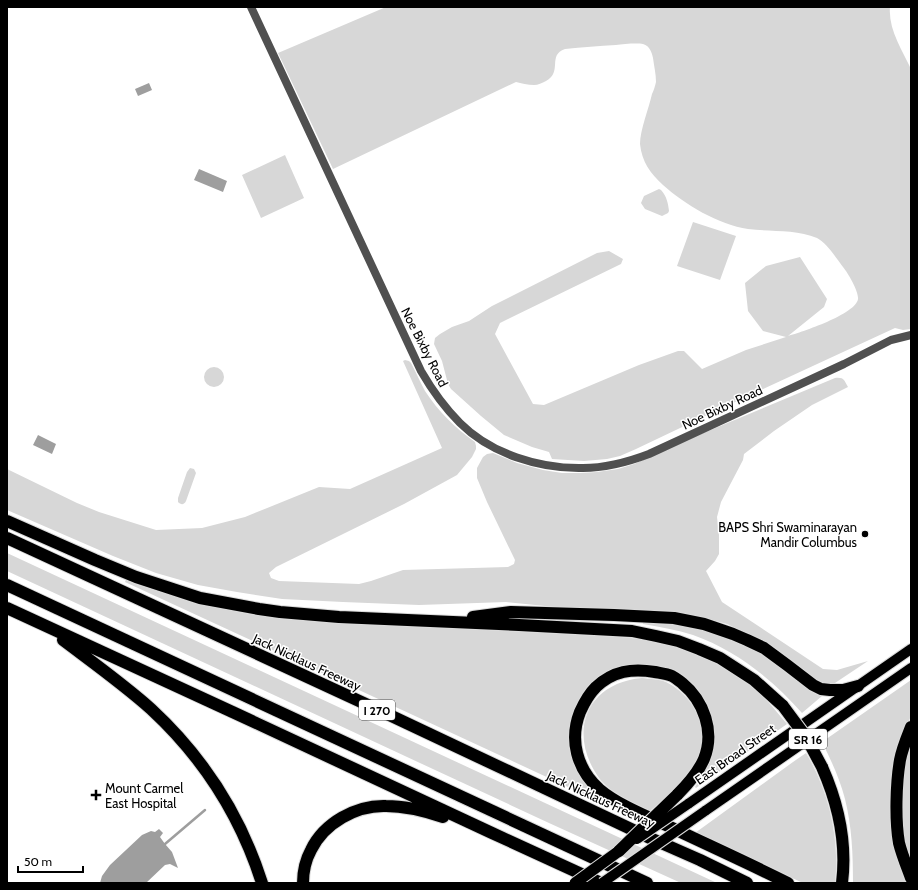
<svg xmlns="http://www.w3.org/2000/svg" width="918" height="890" font-family="Cabin,sans-serif">
<rect width="100%" height="100%" fill="#fff"/>
<path fill="#d7d7d7" d="M386,7H890C888,29 902,50 911,69V329L903,330L895,328L720,409L636,449L620,456L607,459L584,461L552,459L549,452L532,447L504,435L481,416L451,389L448,384L442,361L434,344L435,338L440,334L452,327L469,321L492,306L597,253L609,251L623,259L621,264L500,323L495,334L533,404L544,405L639,365L678,351H684L702,369L746,350L786,337L763,331L748,311L745,283L766,266L800,257L827,299L824,307L788,336C802,332 856,314 858,299C859,292 848,273 843,267C836,258 827,243 817,238C796,229 770,232 748,229C719,225 684,204 663,185C650,173 642,162 640,144C640,130 649,108 652,94C654,90 655,86 656,82C656,74 654,66 653,58C652,53 650,46 643,44C637,43 623,44 616,45C599,46 582,47 565,49C547,55 563,72 546,81C542,83 538,85 534,85C528,85 521,83 516,82L333,169L278,53Z
M285,155L304,198L261,218L242,175Z
M659,189L661,190C667,197 668,203 669,211L668,213L662,216L645,209L641,203L644,196Z
M693,222L736,236L720,280L677,266Z
M405,360L409,361L411,363C416,372 420,382 425,391C438,411 455,428 475,442L476,446V449L472,457L457,475L404,504L276,567L269,573L271,578L279,581L359,584L371,581L403,570L508,567L514,564L515,560L487,502L477,478V468L483,457L487,454L493,453L517,463L543,470L562,473H580L597,472L618,469L634,464L701,434L835,378C844,377 844,380 848,387L812,405L774,431L744,454L743,460L721,502L717,517L719,535V554L715,561L706,571L722,602L823,669L837,670L868,661L835,683L827,684L821,683L815,680L795,663L758,639L744,632L727,624L704,618L679,613L565,608L506,602L419,605L343,602L282,599L237,592L198,585L156,573L113,556L7,510V469L77,503L99,512L156,530L202,528L245,517L319,487L350,489L442,448L403,361Z
M204 377a10 10 0 1 1 20 0a10 10 0 1 1-20 0Z
M190,468L194,469L196,473L186,501C184,505 181,505 178,502V498L187,472Z
M7,553L717,883H681L549,823L7,571Z
M126,580C165,593 204,606 245,613C296,622 349,623 401,626C475,629 548,633 621,637C668,641 715,655 752,686C765,697 776,711 787,724L696,788L695,787C704,773 713,759 714,742C715,735 713,728 711,721C705,691 685,671 654,666C646,664 638,664 630,666C625,667 614,669 610,672C606,676 603,683 600,687C590,701 581,714 571,727L596,792V796C585,796 576,791 566,786C424,720 281,654 138,588L125,582Z
M643,620L667,622L709,630L760,651L822,696L802,713C773,680 736,650 693,635C677,630 660,627 643,624Z
M642,678C650,679 659,679 666,682C691,694 708,723 701,751C700,756 697,760 695,765C693,768 691,773 689,776C686,779 683,782 680,784C670,794 660,802 650,811C633,802 610,793 599,778C567,733 586,683 642,678Z
M911,680V716L903,735L896,759L905,876L908,883H853C853,855 852,827 845,799C840,780 832,762 823,744L822,742Z
M911,742V862C897,825 898,780 911,742Z
M806,753C829,791 840,839 835,883H803L695,833L793,762Z"/>
<path fill="#9e9e9e" d="M149,83L152,90L138,96L135,89Z
M199,169L227,181L223,192L194,180Z
M38,435L56,444L52,454L33,445Z
M159,829L163,833L160,837L165,844L172,852L178,868L170,864L165,865L146,883H100L102,876L110,865L142,835L151,831L155,832Z"/>
<g fill="none" stroke-linecap="round" stroke-linejoin="round">
<path stroke="#9e9e9e" stroke-width="2.5" d="M165,844L205,810"/>
<g stroke="#dbdbdb" stroke-width="12">
<path id="primary" d="M688,804L911,649
M705,811L911,668"/>
</g>
<g stroke="#dbdbdb" stroke-width="14">
<path id="motorway" d="M7,521L95,560L136,577L200,598L259,609L280,612L339,617L519,625L632,631L656,636L678,641L699,649L720,658L754,680L783,706
M7,538L383,712L650,838L700,860L747,883
M7,585L647,883
M7,608L239,715L492,833L601,883
M473,617L511,612L614,615L674,618L704,624L733,634L747,640L764,648L787,665L813,685L821,689L830,690H843L858,686
M63,640C92,662 123,684 151,709C204,758 240,814 262,883
M911,727C907,737 902,749 900,760C896,783 895,820 899,843C902,855 907,867 911,878
M822,767C838,803 847,843 842,883
M677,795C687,785 698,773 704,759C715,732 704,701 682,683C679,681 676,678 672,676C667,674 660,673 655,672C632,668 613,671 596,687C589,694 584,703 580,712C569,740 577,769 599,789C618,805 646,816 668,826C708,845 748,863 788,883
M303,883C303,872 305,861 311,850C324,823 356,805 386,806C406,806 425,811 443,817"/>
</g>
<path stroke="#505050" stroke-width="8" d="M251,7L421,371C432,390 444,407 460,423C491,454 540,469 583,468C606,468 628,462 649,454L844,364L891,340L911,335"/>
<use href="#primary" stroke="#000" stroke-width="10"/>
<use href="#motorway" stroke="#000" stroke-width="12"/>
<g stroke="#dbdbdb" stroke-width="12" stroke-linecap="butt">
<path id="primary-bridge" d="M637,839L688,804
M602,883L705,811"/>
</g>
<g stroke="#dbdbdb" stroke-width="13" stroke-linecap="butt">
<path id="trunk-bridge" d="M575,883L619,851"/>
</g>
<g stroke="#dbdbdb" stroke-width="14" stroke-linecap="butt">
<path id="motorway-bridge" d="M783,706L806,737L822,767
M619,851L677,795"/>
</g>
<use href="#primary-bridge" stroke="#000" stroke-width="10"/>
<use href="#trunk-bridge" stroke="#000" stroke-width="11"/>
<use href="#motorway-bridge" stroke="#000" stroke-width="12"/>
</g>
<g fill="#000" stroke="#fff" stroke-width="1.5">
<circle cx="865" cy="534" r="4"/>
<path d="M94 789h4v4h4v4h-4v4h-4v-4h-4v-4h4z"/>
</g>
<g text-anchor="middle" dominant-baseline="central" stroke-width="3" stroke-linejoin="round" paint-order="stroke">
<g fill="#fff" stroke="#4c4c4c" stroke-width="1">
<rect x="359" y="700" width="36" height="20" rx="3"/>
<rect x="789" y="729" width="38" height="20" rx="3"/>
</g>
<g font-size="12" font-weight="bold" fill="#000">
<text x="377" y="710">I 270</text>
<text x="808" y="739">SR 16</text>
</g>
<g font-size="13" fill="#000" stroke="#fff">
<text transform="translate(425 347) rotate(63)">Noe Bixby Road</text>
<text transform="translate(722 407) rotate(-25)">Noe Bixby Road</text>
<text transform="translate(307 662) rotate(25)">Jack Nicklaus Freeway</text>
<text transform="translate(735 754) rotate(-35)">East Broad Street</text>
<text transform="translate(601 799) rotate(25)">Jack Nicklaus Freeway</text>
</g>
<g font-size="13" fill="#000" stroke="#fff" text-anchor="end">
<text x="857" y="527">BAPS Shri Swaminarayan<tspan x="857" dy="15">Mandir Columbus</tspan></text>
<text x="105" y="788" text-anchor="start">Mount Carmel<tspan x="105" dy="15">East Hospital</tspan></text>
</g>
</g>
<rect width="918" height="890" fill="none" stroke="#000000" stroke-width="16"/>
<path d="M18 866v6h65v-6" fill="none" stroke="#000000" stroke-width="2"/>
<text x="24" y="866" font-size="12" fill="#000000" stroke="#ffffff" stroke-width="3" paint-order="stroke">50 m</text>
</svg>
